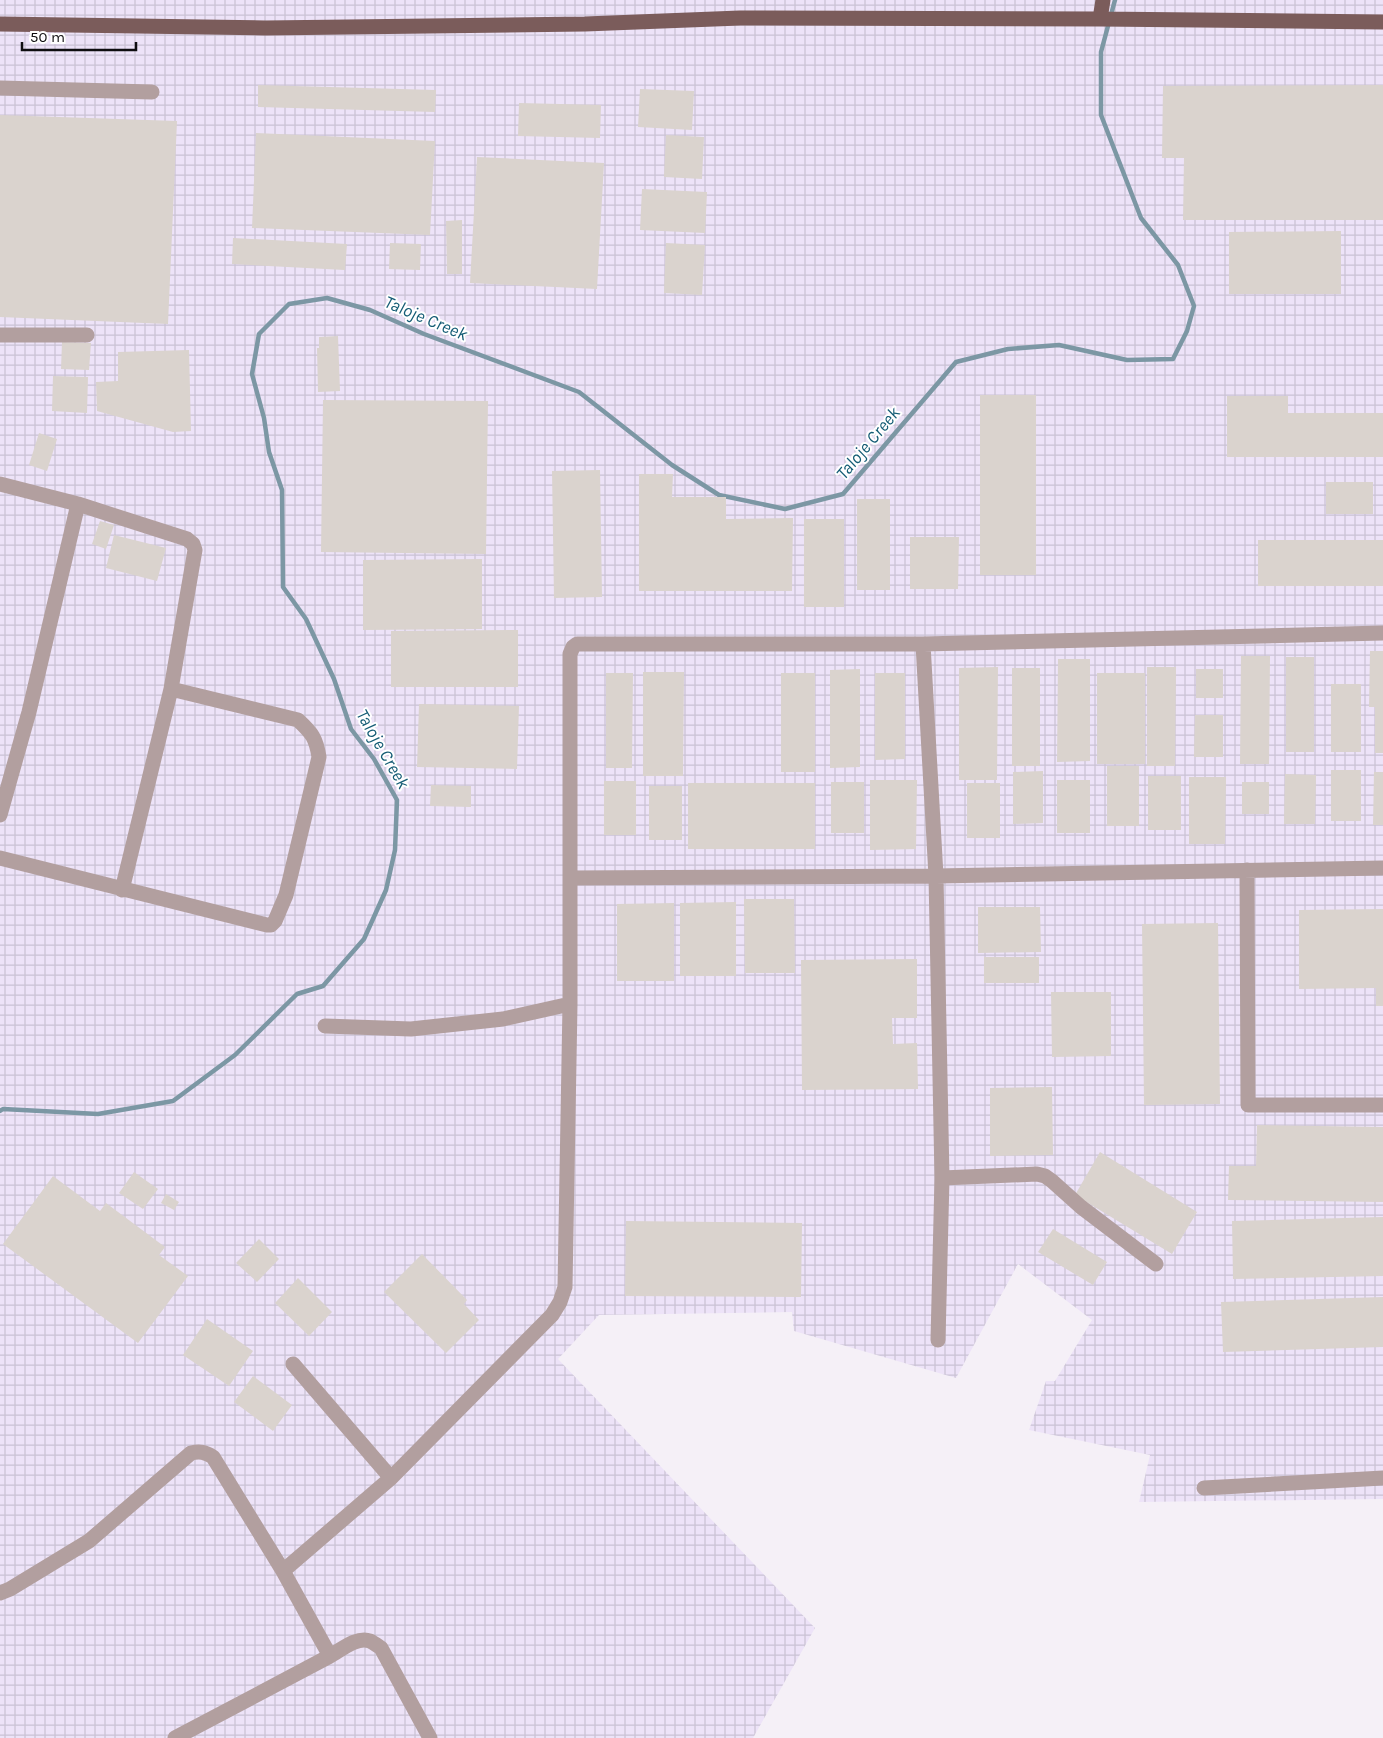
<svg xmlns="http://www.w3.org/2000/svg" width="1383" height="1738" font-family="Karla,sans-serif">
<defs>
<pattern id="industrial-grid" width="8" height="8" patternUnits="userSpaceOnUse" patternTransform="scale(1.25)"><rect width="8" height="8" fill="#ede3f8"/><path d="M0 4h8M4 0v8" fill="none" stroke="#cac2d4"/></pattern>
</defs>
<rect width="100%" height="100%" fill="#f5f0f7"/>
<path fill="url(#industrial-grid)" d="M0,0H1383V1499L1139,1502L1150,1455L1029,1430L1046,1381H1055L1092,1320L1018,1264L956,1378L794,1331L792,1312L599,1315L558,1359L815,1628L753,1738H0Z"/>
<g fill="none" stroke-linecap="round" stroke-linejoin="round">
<path stroke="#7c97a4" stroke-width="4.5" d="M0,1111L3,1109L98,1114L173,1101L235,1055L297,994L323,986L364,939L386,890L395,850L397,800L374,759L351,729L334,679L306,619L283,587L282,490L269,452L264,418L252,374L259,334L289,304L327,298L370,310L424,334L579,392L672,465L719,495L785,509L843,494L956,362L1008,349L1059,345L1127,360L1173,359L1187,331L1194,306L1178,265L1141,218L1101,115V52L1115,0"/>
</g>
<path fill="#dad3ce" d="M258,85L436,90L435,112L258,107Z
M1383,85V220H1183L1184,158H1162L1163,86Z
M640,89L694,91L692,130L638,127Z
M519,103L601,105L600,138L518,136Z
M0,115L177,121L168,324L0,317Z
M256,133L435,141L430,235L252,228Z
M666,135L704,137L702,179L664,177Z
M477,157L604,163L597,289L470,283Z
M642,189L707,192L705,233L640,230Z
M462,220V274H447L446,221Z
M1341,231V294H1229V232Z
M233,238L347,244L345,270L232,264Z
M390,243L421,244L420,270L389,269Z
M666,243L705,245L702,295L664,293Z
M338,336L340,391L318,392L317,348H319V337Z
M62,342L91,343L89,370L61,369Z
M189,350L191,431L173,432L97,411L96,382L118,381V352Z
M53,376L88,377L87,413L52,411Z
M980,395H1036V575H980Z
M1227,396H1288V413H1383V457H1227Z
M323,400L488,401L486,554L321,552Z
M39,433L57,439L47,471L29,465Z
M600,470L602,597L554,598L552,471Z
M639,474H673L672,497H726V519L793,518L792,591H639Z
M1326,482H1373V514H1326Z
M857,499H890V590H857Z
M804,519H844V607H804Z
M100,521L114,525L106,549L92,544Z
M114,535L166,548L157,581L106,568Z
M910,537H959L958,589H910Z
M1258,540H1383V586H1258Z
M482,559V629L363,630V560Z
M518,630V687H391V631Z
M1370,651H1383V753H1375V707H1369Z
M1241,656H1270L1269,764H1240Z
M1286,657H1314V752H1286Z
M1058,659H1090V761L1057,762Z
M998,667L997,780H959V668Z
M1147,667H1176L1175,766H1147Z
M1012,668H1040V766H1012Z
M860,669V767L830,768V670Z
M1196,669H1223V698H1196Z
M643,672H684L683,776H643Z
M606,673H633L632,768H606Z
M781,673H815V772H781Z
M875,673H905V759L875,760Z
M1097,673H1145V764H1097Z
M1331,684H1361V752H1331Z
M419,704L519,706L517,769L417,767Z
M1195,715H1223V757H1194Z
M1107,766H1139V826H1107Z
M1331,770H1361V821H1331Z
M1043,771V823L1013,824V772Z
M1374,772H1383V825H1373Z
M1285,774L1316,775L1315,824H1284Z
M1148,776H1181V830H1148Z
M1189,777H1226L1225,844H1189Z
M870,780H917L916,849L870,850Z
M1057,780H1090V833H1057Z
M604,781H636V835H604Z
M831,782H864V833H831Z
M1242,782H1269V814H1242Z
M688,783H815V849H688Z
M967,783H1000V838H967Z
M431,785L471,786V807L430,806Z
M649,786H682V840H649Z
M744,899H794L795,973H745Z
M736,902V976H680V903Z
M674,903V981H617V904Z
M978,907H1040L1041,952L978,953Z
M1383,909V1006H1376V988L1299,989V910Z
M1218,923L1220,1104L1144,1105L1142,924Z
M984,957H1039V983H984Z
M917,959V1018H892L893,1044L917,1043L918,1089L802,1090L801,960Z
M1051,992H1111V1056L1052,1057Z
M1052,1087L1053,1155L990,1156V1088Z
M1257,1125L1383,1127V1202L1228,1200L1229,1166H1256Z
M1100,1152L1197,1212L1172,1254L1075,1195Z
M134,1172L158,1189L143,1209L119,1193Z
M53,1176L100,1211L106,1203L165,1247L159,1255L188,1276L138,1343L3,1244Z
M166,1194L179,1202L174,1210L161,1203Z
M1383,1217V1276L1233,1279L1232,1221Z
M626,1221L802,1223L801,1297L625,1296Z
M1053,1229L1107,1262L1093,1285L1038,1252Z
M259,1239L279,1259L257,1282L236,1263Z
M422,1254L467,1300L464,1304L479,1320L446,1353L384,1292Z
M298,1278L332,1312L309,1336L275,1303Z
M1383,1297V1347L1223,1352L1221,1302Z
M207,1319L253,1351L229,1386L183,1355Z
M253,1376L292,1405L273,1431L234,1402Z"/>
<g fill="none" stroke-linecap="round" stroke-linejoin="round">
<path stroke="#b29f9f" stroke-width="15" d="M0,88L152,92
M0,335H87
M0,484L78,504L187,539L193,544L195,550L171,689L122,890
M923,644L936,876L942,1178L938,1340
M0,815L29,712L78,504
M0,858L267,925H271L275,921L286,895L319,757C316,738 312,733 298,720L171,689
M1247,870L1248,1105H1383
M570,878L936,876L1383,868
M325,1026L411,1029L503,1019L570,1004
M942,1178L1037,1174L1045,1176L1052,1181L1081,1207L1156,1264
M293,1364L391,1478
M1204,1488L1383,1478
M283,1571L391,1478L552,1315L560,1302L565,1287L570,1004V654L573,647L577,644H923L1383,633
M0,1593L10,1589L89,1541L191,1453C200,1451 205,1452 213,1457L283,1571L330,1656L175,1738
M330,1656C341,1650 357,1636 370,1641C374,1643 378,1646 381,1648L430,1738"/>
<path stroke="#7b5c5b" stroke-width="15" d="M1100,19L1103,0
M0,24L265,28L585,24L740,18L1100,19L1383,22"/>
</g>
<g text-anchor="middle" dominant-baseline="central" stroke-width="4" stroke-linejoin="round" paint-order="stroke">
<g font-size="18" font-style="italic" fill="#145c75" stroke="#fff">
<text transform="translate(426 318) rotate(23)">Taloje Creek</text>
<text transform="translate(868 443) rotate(-50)">Taloje Creek</text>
<text transform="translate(383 749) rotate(60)">Taloje Creek</text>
</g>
</g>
<path d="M22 42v8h114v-8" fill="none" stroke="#0f0e10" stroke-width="2.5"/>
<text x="30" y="42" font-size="15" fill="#0f0e10" stroke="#ffffff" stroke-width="4" paint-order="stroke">50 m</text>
</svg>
